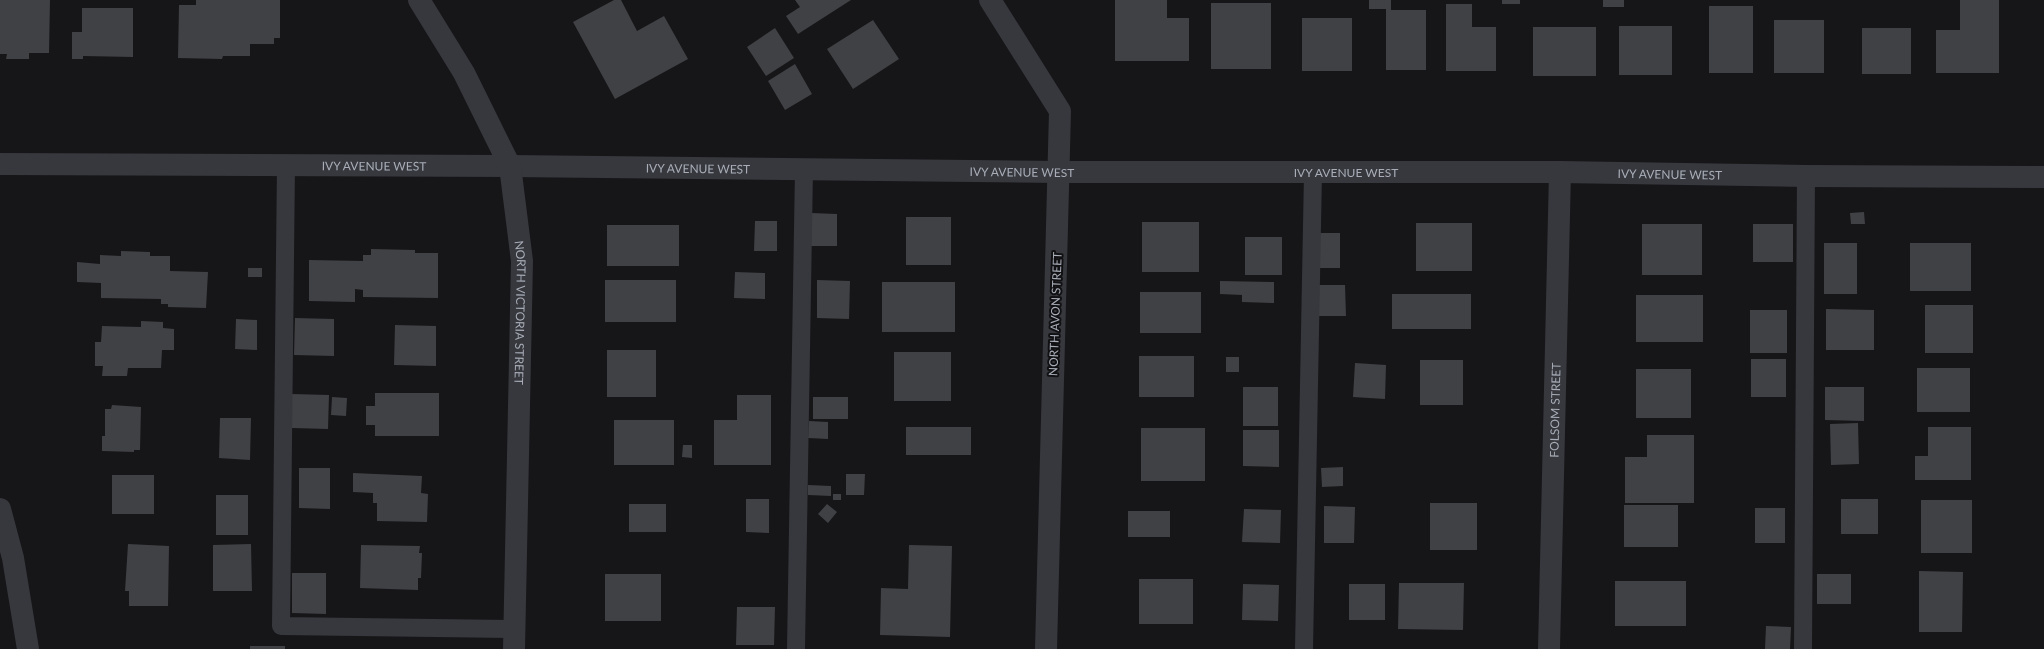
<svg xmlns="http://www.w3.org/2000/svg" width="2044" height="649" font-family="Lato,sans-serif">
<rect width="100%" height="100%" fill="#161618"/>
<path fill="#404145" d="M0,0H50L49,53H29V59H6L7,54H0Z
M196,0H280V38H274V44H250V56H223L222,59L178,58L179,5H196Z
M614,0H621L637,31L664,16L688,59L615,99L573,22Z
M795,0H851L798,34L786,16L800,7Z
M1115,0H1167V18H1189V61H1115Z
M1369,0H1391V10H1426V70H1386V9H1369Z
M1502,0H1520V4H1502Z
M1603,0H1624V7H1603Z
M1960,0H1999V73H1936V30H1960Z
M1211,3H1271V69H1211Z
M1446,4H1472V27H1496V71H1446Z
M1709,6H1753V73H1709Z
M82,8H133V57L83,56V59H72V32H82Z
M1302,18H1352V71H1302Z
M873,20L899,59L853,89L827,49Z
M1774,20H1824V73H1774Z
M1619,26H1672V75H1619Z
M1533,27H1596V76H1533Z
M775,28L794,58L766,76L747,47Z
M1862,28H1911V74H1862Z
M795,64L812,94L785,110L768,81Z
M1864,212L1865,224H1851L1850,213Z
M811,213L837,214V246H811Z
M906,217H951V265H906Z
M755,221H777V251H754Z
M1142,222H1199V272H1142Z
M1416,223H1472V271H1416Z
M1642,224H1702V275H1642Z
M1753,224H1793V262H1753Z
M607,225H679V266H607Z
M1318,233H1340V268H1317Z
M1245,237H1282V275H1245Z
M1824,243H1857V294H1824Z
M1910,243H1971V291H1910Z
M371,249L415,250V253H438V298L363,297V290L355,289V302L309,301V260L363,261V255H371Z
M121,251L150,252V256H170V271L208,272L206,308L168,307V304H161V299L101,298V283L77,282V262L100,264V255L121,256Z
M248,268H262V277H248Z
M735,272L765,273V299L734,298Z
M605,280H676V322H605Z
M817,280L850,281L849,319L817,318Z
M1220,281L1274,282V303L1242,302V295L1220,294Z
M882,282H955V332H882Z
M1317,285H1345L1346,316H1318Z
M1140,292H1201V333H1140Z
M1392,294H1471V329H1392Z
M1636,295H1703V342H1636Z
M1925,305H1973V353H1925Z
M1826,309L1874,310V350H1826Z
M1750,310H1787V353H1750Z
M295,318L334,319V356L294,355Z
M236,319L257,320V350L235,349Z
M141,321L163,322V328L174,329V350H162L161,368H128L127,376H102L103,366H95V342H101L102,326L141,327Z
M395,325L436,326V366L394,365Z
M607,350H656V397H607Z
M894,352H951V401H894Z
M1139,356H1194V397H1139Z
M1226,357H1239V372H1226Z
M1751,359H1786V397H1751Z
M1420,360H1463V405H1420Z
M1355,363L1386,365L1385,399L1353,397Z
M1917,368H1970V412H1917Z
M1636,369H1691V418H1636Z
M1243,387H1278V426H1243Z
M1825,387H1864V421L1825,420Z
M375,393H439V436H375V425H366V406H375Z
M292,394L329,395L328,429L292,428Z
M737,395H771V465H714V420H737Z
M332,397L347,398L346,416L331,415Z
M813,397H848V419H813Z
M112,405L141,407L140,450H134V452L102,451V436H105V409H111Z
M220,418H251L250,460L219,458Z
M614,420H674V465H614Z
M809,421L828,422V439L808,438Z
M1858,423L1859,464L1831,465L1830,424Z
M906,427H971V455H906Z
M1928,427H1971V480H1915V456H1928Z
M1141,428H1205V481H1141Z
M1243,430H1279V467L1243,466Z
M1647,435H1694V503H1625V457H1647Z
M683,445H692V458L682,457Z
M1343,467V486L1322,487L1321,468Z
M299,468H330V509L299,508Z
M353,473L422,476L421,493L428,494L427,522L377,521V503H373V493L353,492Z
M846,474H865L864,495H846Z
M112,475H154V514H112Z
M808,485L831,486V496L808,495Z
M833,494H841V500H833Z
M216,495H248V535H216Z
M746,499H769V533L746,532Z
M1841,499H1878V534H1841Z
M1921,500H1972V553H1921Z
M1430,503H1477V550H1430Z
M629,504H666V532H629Z
M827,504L837,512L828,523L818,514Z
M1624,505H1678V547H1624Z
M1324,506L1355,507L1354,543H1324Z
M1755,508H1785V543H1755Z
M1244,509L1281,510L1280,543L1242,542Z
M1128,511H1170V537H1128Z
M128,544L169,546L168,606H129V591H125Z
M251,544L252,591H213V545Z
M361,545L420,546L419,553H422L421,578H418V590L360,588Z
M909,545L952,546L950,637L880,635L881,588L908,589Z
M1919,571L1963,572L1962,632H1919Z
M292,573H326V614L292,613Z
M605,574H661V621H605Z
M1817,574H1851V604H1817Z
M1139,579H1193V624H1139Z
M1615,581H1686V626H1615Z
M1399,583H1464L1463,630L1398,629Z
M1243,584L1279,585L1278,621L1242,620Z
M1349,584H1385V620H1349Z
M737,607H775L774,645H736Z
M1766,626L1791,627L1790,649H1765Z
M250,646H285V649H250Z"/>
<g fill="none" stroke-linecap="round" stroke-linejoin="round">
<path stroke="#37383d" stroke-width="18" d="M286,165L281,626L515,629
M796,649L804,169
M1304,649L1313,173
M1803,649L1806,176"/>
<g stroke="#37383d" stroke-width="22">
<path d="M990,0L1060,111L1046,649"/>
<path id="s1" d="M0,164L510,166L1059,172H1560L1806,176L2044,177"/>
<path d="M0,509L13,558L28,649"/>
<path id="s2" d="M1549,649L1560,172"/>
</g>
<path stroke="#37383d" stroke-width="22" id="s3" d="M419,0L464,73L510,166L522,261L514,649"/>
</g>
<g text-anchor="middle" dominant-baseline="central" stroke-width="4" stroke-linejoin="round" paint-order="stroke">
<g font-size="12" fill="#a8adb8" stroke="#111113">
<text stroke="none"><textPath href="#s1" startOffset="374">IVY AVENUE WEST</textPath></text>
<text stroke="none"><textPath href="#s1" startOffset="698">IVY AVENUE WEST</textPath></text>
<text stroke="none"><textPath href="#s1" startOffset="1022">IVY AVENUE WEST</textPath></text>
<text stroke="none"><textPath href="#s1" startOffset="1346">IVY AVENUE WEST</textPath></text>
<text stroke="none"><textPath href="#s1" startOffset="1670">IVY AVENUE WEST</textPath></text>
<text stroke="none"><textPath href="#s3" startOffset="337">NORTH VICTORIA STREET</textPath></text>
<text transform="translate(1055 314) rotate(-88)">NORTH AVON STREET</text>
<text stroke="none"><textPath href="#s2" startOffset="239">FOLSOM STREET</textPath></text>
</g>
</g>
</svg>
